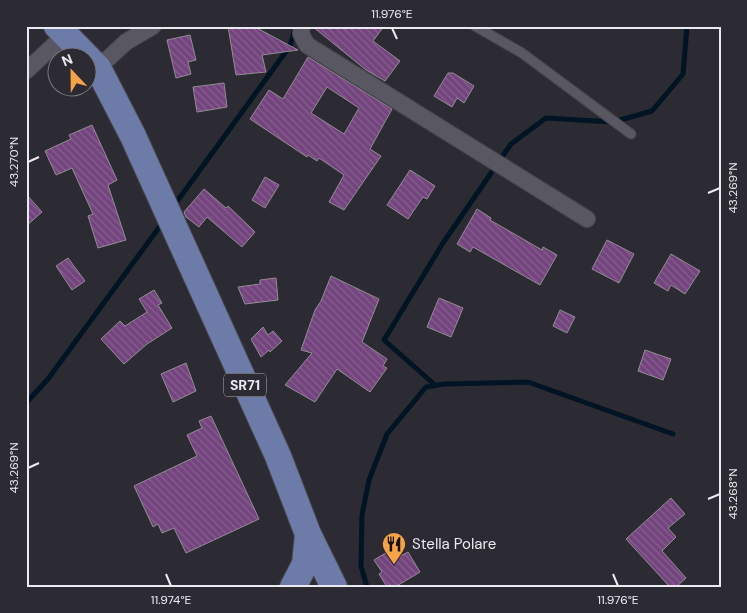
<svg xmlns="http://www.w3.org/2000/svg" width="747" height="613" font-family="'DM Sans',sans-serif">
<defs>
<pattern id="building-back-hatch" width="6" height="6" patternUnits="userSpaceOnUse" patternTransform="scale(1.25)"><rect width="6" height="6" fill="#73447d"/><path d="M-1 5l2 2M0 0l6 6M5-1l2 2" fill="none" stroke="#875f90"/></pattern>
</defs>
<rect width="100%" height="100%" fill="#2c2a33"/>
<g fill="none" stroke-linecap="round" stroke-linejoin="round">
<path stroke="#011423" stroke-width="5" d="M173,207L290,46L295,29
M435,385L384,340L443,243L511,144L546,118L613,122L652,111L683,74L687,26
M26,403L48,379L163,222
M367,587L361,566L362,515L369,480L387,434L426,387L444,384L528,382L673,434"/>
</g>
<path fill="url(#building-back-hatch)" stroke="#938c95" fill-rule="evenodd" d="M228,26H253L298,50L262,55L266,72L236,75Z
M312,26H384L373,41L400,61L385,81L366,70Z
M190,35L196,60L188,62L191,74L176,78L167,40Z
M308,57L392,109L370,149L381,156L344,210L329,202L344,175L319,158L317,161L308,155L307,157L250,119L269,90L283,99ZM327,87L359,108L344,134L311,113Z
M448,73H453L474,86L464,103L457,98L452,107L434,96Z
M224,83L227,107L197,112L193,87Z
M92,125L117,180L108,185L126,240L98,248L88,216L93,214L72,168L56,175L45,151L71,139L69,135Z
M410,170L435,186L427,199L423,197L408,219L387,205Z
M265,177L279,185L265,208L252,200Z
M204,189L226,208L228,206L255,232L242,247L207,217L199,227L186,217L184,212Z
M26,194L42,212L26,226Z
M477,209L491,218L490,220L542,250L543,247L557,255L540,285L473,247L470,252L457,244Z
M607,240L634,254L619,283L592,269Z
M671,254L700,271L685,294L671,285L668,291L654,283Z
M68,258L85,281L72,290L56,266Z
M331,276L379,299L362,342L387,359L383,366L387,368L370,392L337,369L315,402L285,385L312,353L301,350L315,310L321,301Z
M276,278L278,300L245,304L238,287L260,284V280Z
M154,290L162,303L158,305L172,328L147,344L124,364L101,339L120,321L125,326L147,312L139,299Z
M439,298L463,308L451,337L427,327Z
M560,310L575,317L567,333L553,326Z
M263,327L268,335L273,331L282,341L270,352L269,350L261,357L251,339Z
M645,350L671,359L663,380L638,371Z
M186,363L196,391L173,402L161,374Z
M211,416L259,519L186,553L174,528L162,533L158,524L153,527L134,486L197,456L187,435L202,428L199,421Z
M671,498L685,514L668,528L676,537L662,551L686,578L676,587H670L626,539Z
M394,548L399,557L408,552L420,572L395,587H387L379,574L382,572L374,560Z"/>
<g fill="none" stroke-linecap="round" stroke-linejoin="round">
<g stroke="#48464d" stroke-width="11">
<path id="lane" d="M475,26L522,53L631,134"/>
</g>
<g stroke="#48464d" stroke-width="18">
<path id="street" d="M302,26L301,34L307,45L587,219
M98,68L126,42L153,26
M26,71L66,34"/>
</g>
<g stroke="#48464d" stroke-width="28">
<path id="primary" d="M57,26L98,68L133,136L278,456L308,534L334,587
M293,587L305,564L308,534"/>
</g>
<use href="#lane" stroke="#595761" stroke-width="9"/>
<use href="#street" stroke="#595761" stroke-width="16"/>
<use href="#primary" stroke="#6d7ba8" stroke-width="26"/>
</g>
<path fill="none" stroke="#ebeaf0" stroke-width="2" d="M392,28L397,39M28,162L39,157M708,193L720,188M28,468L39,463M708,499L720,494M166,574L171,586M613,574L618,586"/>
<defs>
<g id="restaurant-pin" transform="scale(1.25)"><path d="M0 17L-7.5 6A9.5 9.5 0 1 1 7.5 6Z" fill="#f6a247" stroke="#2c2a33"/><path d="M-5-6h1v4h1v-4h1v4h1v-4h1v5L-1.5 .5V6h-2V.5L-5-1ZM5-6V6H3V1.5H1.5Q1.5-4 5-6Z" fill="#111"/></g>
</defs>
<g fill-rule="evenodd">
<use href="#restaurant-pin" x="394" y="544"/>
</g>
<g text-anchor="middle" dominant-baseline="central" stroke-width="4" stroke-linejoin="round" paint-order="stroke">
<rect fill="#2c2a33" stroke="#b2b0b7" stroke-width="1" x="224" y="373.5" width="42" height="23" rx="4"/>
<g font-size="14" font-weight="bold" fill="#ebeaf0">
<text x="245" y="385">SR71</text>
</g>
<g font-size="15" fill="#ebeaf0" stroke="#2c2a33" text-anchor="start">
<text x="412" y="544">Stella Polare</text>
</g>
</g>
<rect width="747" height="613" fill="none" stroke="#2c2a33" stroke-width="55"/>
<g transform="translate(72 72) rotate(338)"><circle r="24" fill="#2c2a33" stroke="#78777f"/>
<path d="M0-4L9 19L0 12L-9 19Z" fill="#f6a247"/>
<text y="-8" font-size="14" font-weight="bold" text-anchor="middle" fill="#ebeaf0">N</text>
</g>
<rect x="28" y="28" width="692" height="558" fill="none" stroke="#ebeaf0" stroke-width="2"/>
<g font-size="12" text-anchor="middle" fill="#ebeaf0">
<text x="392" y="18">11.976°E</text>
<text transform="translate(14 162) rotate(-90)" y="4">43.270°N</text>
<text transform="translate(733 188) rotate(-90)" y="4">43.269°N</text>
<text transform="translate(14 468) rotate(-90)" y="4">43.269°N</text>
<text transform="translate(733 494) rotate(-90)" y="4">43.268°N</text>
<text x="171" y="604">11.974°E</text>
<text x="618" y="604">11.976°E</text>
</g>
</svg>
